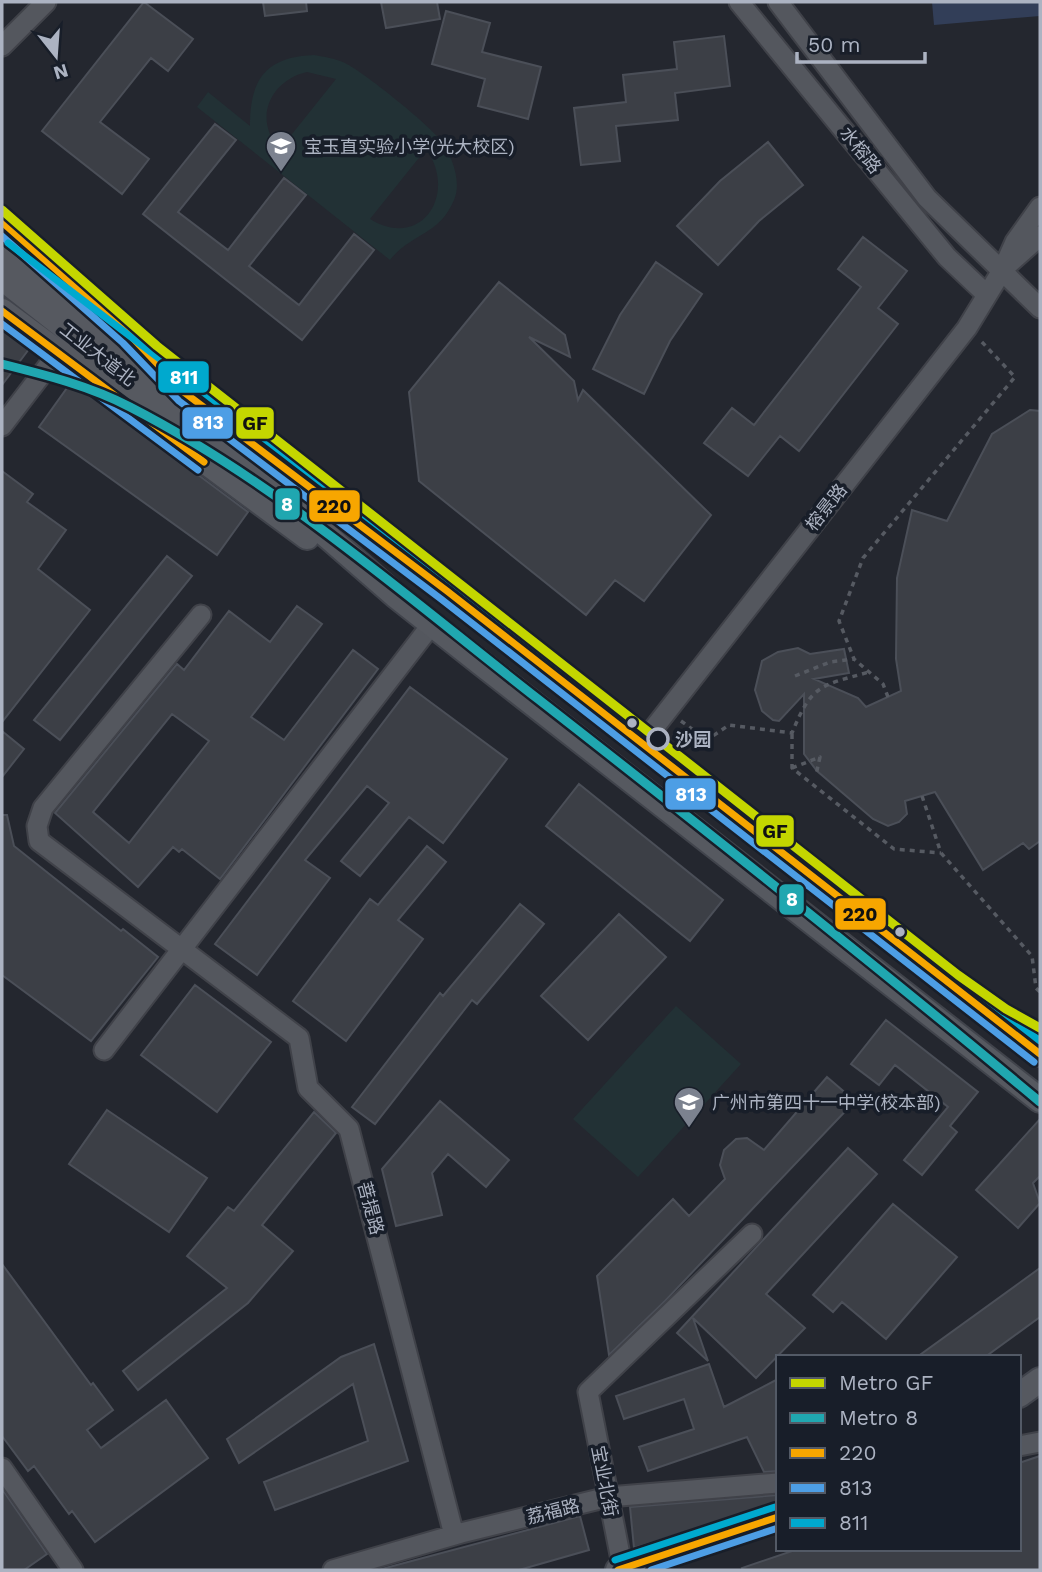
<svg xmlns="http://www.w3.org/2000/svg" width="1042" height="1572" font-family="'Work Sans','Noto Sans SC',sans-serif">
<rect width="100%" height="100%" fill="#24272f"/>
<path fill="#223135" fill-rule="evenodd" d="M314,55C325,57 334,58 345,63C362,71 430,125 440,140C452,155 462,182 454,200C439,236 411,233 390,260L197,107L208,92L250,126C250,80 265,57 314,55ZM307,72L336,79L280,149C252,119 271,80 307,72ZM426,149C458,193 422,251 370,219Z
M676,1006L741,1064L638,1177L573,1119Z"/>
<path fill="#323e58" d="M932,2H1040V16L934,25Z"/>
<path fill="#3c3f46" stroke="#4b4f58" stroke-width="2" fill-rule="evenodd" d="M144,2L193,39L168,71L151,58L100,122L149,159L122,194L42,131Z
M263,2H306L307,11L265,16Z
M381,2H437L440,19L386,28Z
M446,11L490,23L482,52L541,67L528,119L478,106L485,79L432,64Z
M724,36L730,86L675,93L678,120L616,126L620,161L581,165L574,108L626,102L623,75L677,69L674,42Z
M215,124L236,140L178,212L228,250L284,178L306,195L249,266L299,305L354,234L374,250L302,340L143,214Z
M768,142L803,185L759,221L718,265L677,226L720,181Z
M863,237L907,271L878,308L898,324L799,451L780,436L748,476L704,443L732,408L754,425L793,375L861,287L838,269Z
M656,262L702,294L670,341L644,394L593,369L620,315Z
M499,282L565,335L570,357L529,337L574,381L578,400L583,390L711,515L644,601L615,580L586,615L419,481L409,392Z
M2,329L29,349L2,385Z
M72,381L248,512L217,555L39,427Z
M1030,410L1040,411V841L1029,849L1023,843L983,870L935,792L905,801L907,814L899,822L888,826L873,819L817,771L804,754V694L779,721L773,720L762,711L755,690L762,661L778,652L798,648L810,654L844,649L849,673L814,679L858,698L866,707L901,691L896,659L897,578L912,510L947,521L992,434Z
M2,471L33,494L27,502L66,530L38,569L90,610L2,722Z
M167,556L192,576L60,740L34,720Z
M297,606L322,624L251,717L284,740L353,650L378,669L220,879L182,849L179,852L173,847L138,887L55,813L177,664L184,670L229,611L270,642ZM172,714L209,741L129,843L93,812Z
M410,687L507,759L443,843L409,817L360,876L341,861L389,803L367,786L305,860L330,878L257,975L215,944Z
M2,731L24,749L2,777Z
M579,784L723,900L690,941L546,826Z
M2,815H7L14,846L121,931L123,929L158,957L91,1041L2,975Z
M427,846L446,862L398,920L423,939L346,1041L293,1001L370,899L378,905Z
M520,904L544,924L477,1004L472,1000L375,1124L352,1107L440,993L443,996Z
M619,914L666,957L588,1040L541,996Z
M195,985L271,1042L217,1112L141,1055Z
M886,1020L978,1092L950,1126L957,1132L922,1175L904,1160L948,1107L895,1065L879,1085L851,1064Z
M827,1077L855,1101L665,1301L609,1355L597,1276L673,1199L689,1216L725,1179L720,1165L724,1150L736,1139L747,1138L764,1150Z
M440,1101L509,1160L486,1187L448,1154L432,1173L442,1215L396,1226L382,1169Z
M107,1110L207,1178L169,1232L69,1164Z
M314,1112L336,1133L262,1225L293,1251L248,1303L138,1390L123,1371L227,1288L187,1256L228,1207L234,1211Z
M1040,1119V1176L1033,1183L1040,1203L1018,1228L976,1190Z
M848,1148L877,1174L766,1294L805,1328L756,1378L693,1318L708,1361L677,1333Z
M893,1204L957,1257L886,1339L842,1302L833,1312L813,1295Z
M2,1264L91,1385L93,1383L113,1410L87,1430L101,1448L166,1400L208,1458L95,1542L72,1511L69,1514L34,1466L28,1471L2,1436Z
M1040,1268V1317L985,1357H917Z
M374,1344L408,1461L275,1510L264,1482L368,1441L353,1384L239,1463L227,1439L341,1357Z
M709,1364L724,1407L778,1379V1471L764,1472L747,1437L648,1471L639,1447L694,1429L684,1399L624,1419L616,1396Z
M1040,1456V1570H743L742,1568L798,1549H1019V1463Z
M2,1489L47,1554L24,1570H2Z
M778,1495V1503L634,1548L630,1507Z
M580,1516L589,1550L519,1570H378Z"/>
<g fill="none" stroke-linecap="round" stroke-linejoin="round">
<g stroke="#404249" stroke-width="23">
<path id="minor" d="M739,2L947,257L986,294
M778,2L927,198L1040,308
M2,46L46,2
M1004,268L1040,236
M2,426L58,353
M201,615L43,808L37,826L39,841L299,1038L308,1088L349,1129L454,1535
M643,742L967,328L1003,269L1015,242L1040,207
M104,1050L432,624
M1019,1446L1040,1442
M2,1468L73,1570
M333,1570L461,1533L608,1497L778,1483
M623,1570L588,1392L752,1234"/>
</g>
<g stroke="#41444c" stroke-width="28">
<path id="major" d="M2,222L95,304
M2,251L447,591L1040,1054
M2,278L302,514L395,595L481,663L1040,1100
M2,311L307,537
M1019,1395L1040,1380
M618,1570L778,1517"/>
</g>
<path stroke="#565a62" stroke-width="3.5" stroke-dasharray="5 5" stroke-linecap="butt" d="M795,676L830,662L854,659
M888,697L883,684L854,659L839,621L863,558L1015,377L979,339
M681,721L707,740L729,725L792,733C812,684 820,686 869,672
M792,734V768L894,849L941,853
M792,768L820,757L816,775
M922,796L941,853L1032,956L1036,988L1040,992"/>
<use href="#minor" stroke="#54575e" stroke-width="19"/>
<use href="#major" stroke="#565960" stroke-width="24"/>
<g stroke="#181e29" stroke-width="12">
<path id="bus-1" d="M2,222L130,335L185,393L447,591L1040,1054
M2,311L204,462
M618,1570L778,1517"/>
</g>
<g stroke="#181e29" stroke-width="12">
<path id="bus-2" d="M2,236L123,343L179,401L441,599L1034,1062
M2,324L198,470
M651,1570L778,1528"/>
</g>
<g stroke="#181e29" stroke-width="12">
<path id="bus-3" d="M8,243L453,583L1040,1041
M615,1560L775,1507"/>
</g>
<use href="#bus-1" stroke="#f7a600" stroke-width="7"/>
<use href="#bus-2" stroke="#4d9ee5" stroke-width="7"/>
<use href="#bus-3" stroke="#00a9ce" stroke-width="7"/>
<g stroke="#181e29" stroke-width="14">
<path id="metro-1" d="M2,210L157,346L958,975L1006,1009L1040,1028"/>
</g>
<g stroke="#181e29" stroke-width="14">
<path id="metro-2" d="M2,364C46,375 90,386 130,407C278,483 407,597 538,699C707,831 875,964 1040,1102"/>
</g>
<use href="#metro-1" stroke="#c4d600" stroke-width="9"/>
<use href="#metro-2" stroke="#20a7b0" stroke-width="9"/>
</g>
<defs>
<g id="school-pin" transform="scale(1.575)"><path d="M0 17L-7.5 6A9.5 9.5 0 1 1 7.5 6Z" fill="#7c828f" stroke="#181e29"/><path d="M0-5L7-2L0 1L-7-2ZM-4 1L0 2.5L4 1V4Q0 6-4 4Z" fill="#fff"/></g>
</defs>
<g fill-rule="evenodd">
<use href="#school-pin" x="281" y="146"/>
<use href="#school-pin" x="689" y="1102"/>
</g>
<g fill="#acb3c2" stroke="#181e29" stroke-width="2.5">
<circle cx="632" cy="723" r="6"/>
<circle cx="900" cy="932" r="6"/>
</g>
<circle fill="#181e29" stroke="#acb3c2" stroke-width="3.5" cx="658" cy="739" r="10"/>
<g text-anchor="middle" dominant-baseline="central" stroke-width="7" stroke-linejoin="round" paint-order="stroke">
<g font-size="18" fill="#acb3c2" stroke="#181e29" text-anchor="start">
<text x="304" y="146">宝玉直实验小学(光大校区)</text>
<text x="712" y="1102">广州市第四十一中学(校本部)</text>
</g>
<g font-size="18" fill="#acb3c2" stroke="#181e29">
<text transform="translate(861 150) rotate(51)">水榕路</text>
<text transform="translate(98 354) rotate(38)">工业大道北</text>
<text transform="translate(826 507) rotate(-52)">榕景路</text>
<text transform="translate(371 1208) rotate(75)">菩提路</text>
<text transform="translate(605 1481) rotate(79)">宝业北街</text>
<text transform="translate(553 1511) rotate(-14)">荔福路</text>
</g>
<g font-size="18" font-weight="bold" fill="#acb3c2" stroke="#181e29" text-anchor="start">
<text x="675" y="739">沙园</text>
</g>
</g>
<g stroke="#181e29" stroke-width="2.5">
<rect x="157" y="360" width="53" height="34" rx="7" fill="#00a9ce"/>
<rect x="181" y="406" width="53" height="34" rx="7" fill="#4d9ee5"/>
<rect x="235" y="406" width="40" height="34" rx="7" fill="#c4d600"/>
<rect x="274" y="487" width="27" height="34" rx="7" fill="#20a7b0"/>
<rect x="308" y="489" width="53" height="34" rx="7" fill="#f7a600"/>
<rect x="664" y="777" width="53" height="34" rx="7" fill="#4d9ee5"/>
<rect x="755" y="814" width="40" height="34" rx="7" fill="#c4d600"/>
<rect x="778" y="883" width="27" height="33" rx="7" fill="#20a7b0"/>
<rect x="834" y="897" width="53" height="34" rx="7" fill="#f7a600"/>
</g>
<g font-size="19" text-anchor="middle" font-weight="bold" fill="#fff">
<text x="184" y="384">811</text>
<text x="208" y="429">813</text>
<text x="287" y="511">8</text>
<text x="691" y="801">813</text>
<text x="792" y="906">8</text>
</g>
<g font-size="19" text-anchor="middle" font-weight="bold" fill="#111">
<text x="255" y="430">GF</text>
<text x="334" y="513">220</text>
<text x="775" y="838">GF</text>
<text x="860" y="921">220</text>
</g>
<rect width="1042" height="1572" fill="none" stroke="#acb3c2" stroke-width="7"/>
<rect x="776" y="1355" width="245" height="196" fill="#181e29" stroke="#535a66" stroke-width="2"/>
<rect x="790" y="1378" width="35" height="10" fill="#c4d600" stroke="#535a66" stroke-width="2"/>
<text x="839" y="1390" font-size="21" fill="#acb3c2">Metro GF</text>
<rect x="790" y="1413" width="35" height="10" fill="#20a7b0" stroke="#535a66" stroke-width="2"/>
<text x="839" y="1425" font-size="21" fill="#acb3c2">Metro 8</text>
<rect x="790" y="1448" width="35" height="10" fill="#f7a600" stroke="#535a66" stroke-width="2"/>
<text x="839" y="1460" font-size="21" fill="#acb3c2">220</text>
<rect x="790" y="1483" width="35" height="10" fill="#4d9ee5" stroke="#535a66" stroke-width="2"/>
<text x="839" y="1495" font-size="21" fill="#acb3c2">813</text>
<rect x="790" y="1518" width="35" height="10" fill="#00a9ce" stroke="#535a66" stroke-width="2"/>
<text x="839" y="1530" font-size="21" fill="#acb3c2">811</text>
<g transform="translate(56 56) rotate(163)" stroke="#181e29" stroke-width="5" paint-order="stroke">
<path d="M0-5L12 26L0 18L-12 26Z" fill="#acb3c2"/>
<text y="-10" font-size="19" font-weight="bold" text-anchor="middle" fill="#acb3c2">N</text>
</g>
<path d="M797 52v10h128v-10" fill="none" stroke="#acb3c2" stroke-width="3.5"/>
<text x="808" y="52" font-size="21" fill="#acb3c2" stroke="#181e29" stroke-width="5" paint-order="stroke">50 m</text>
</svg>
